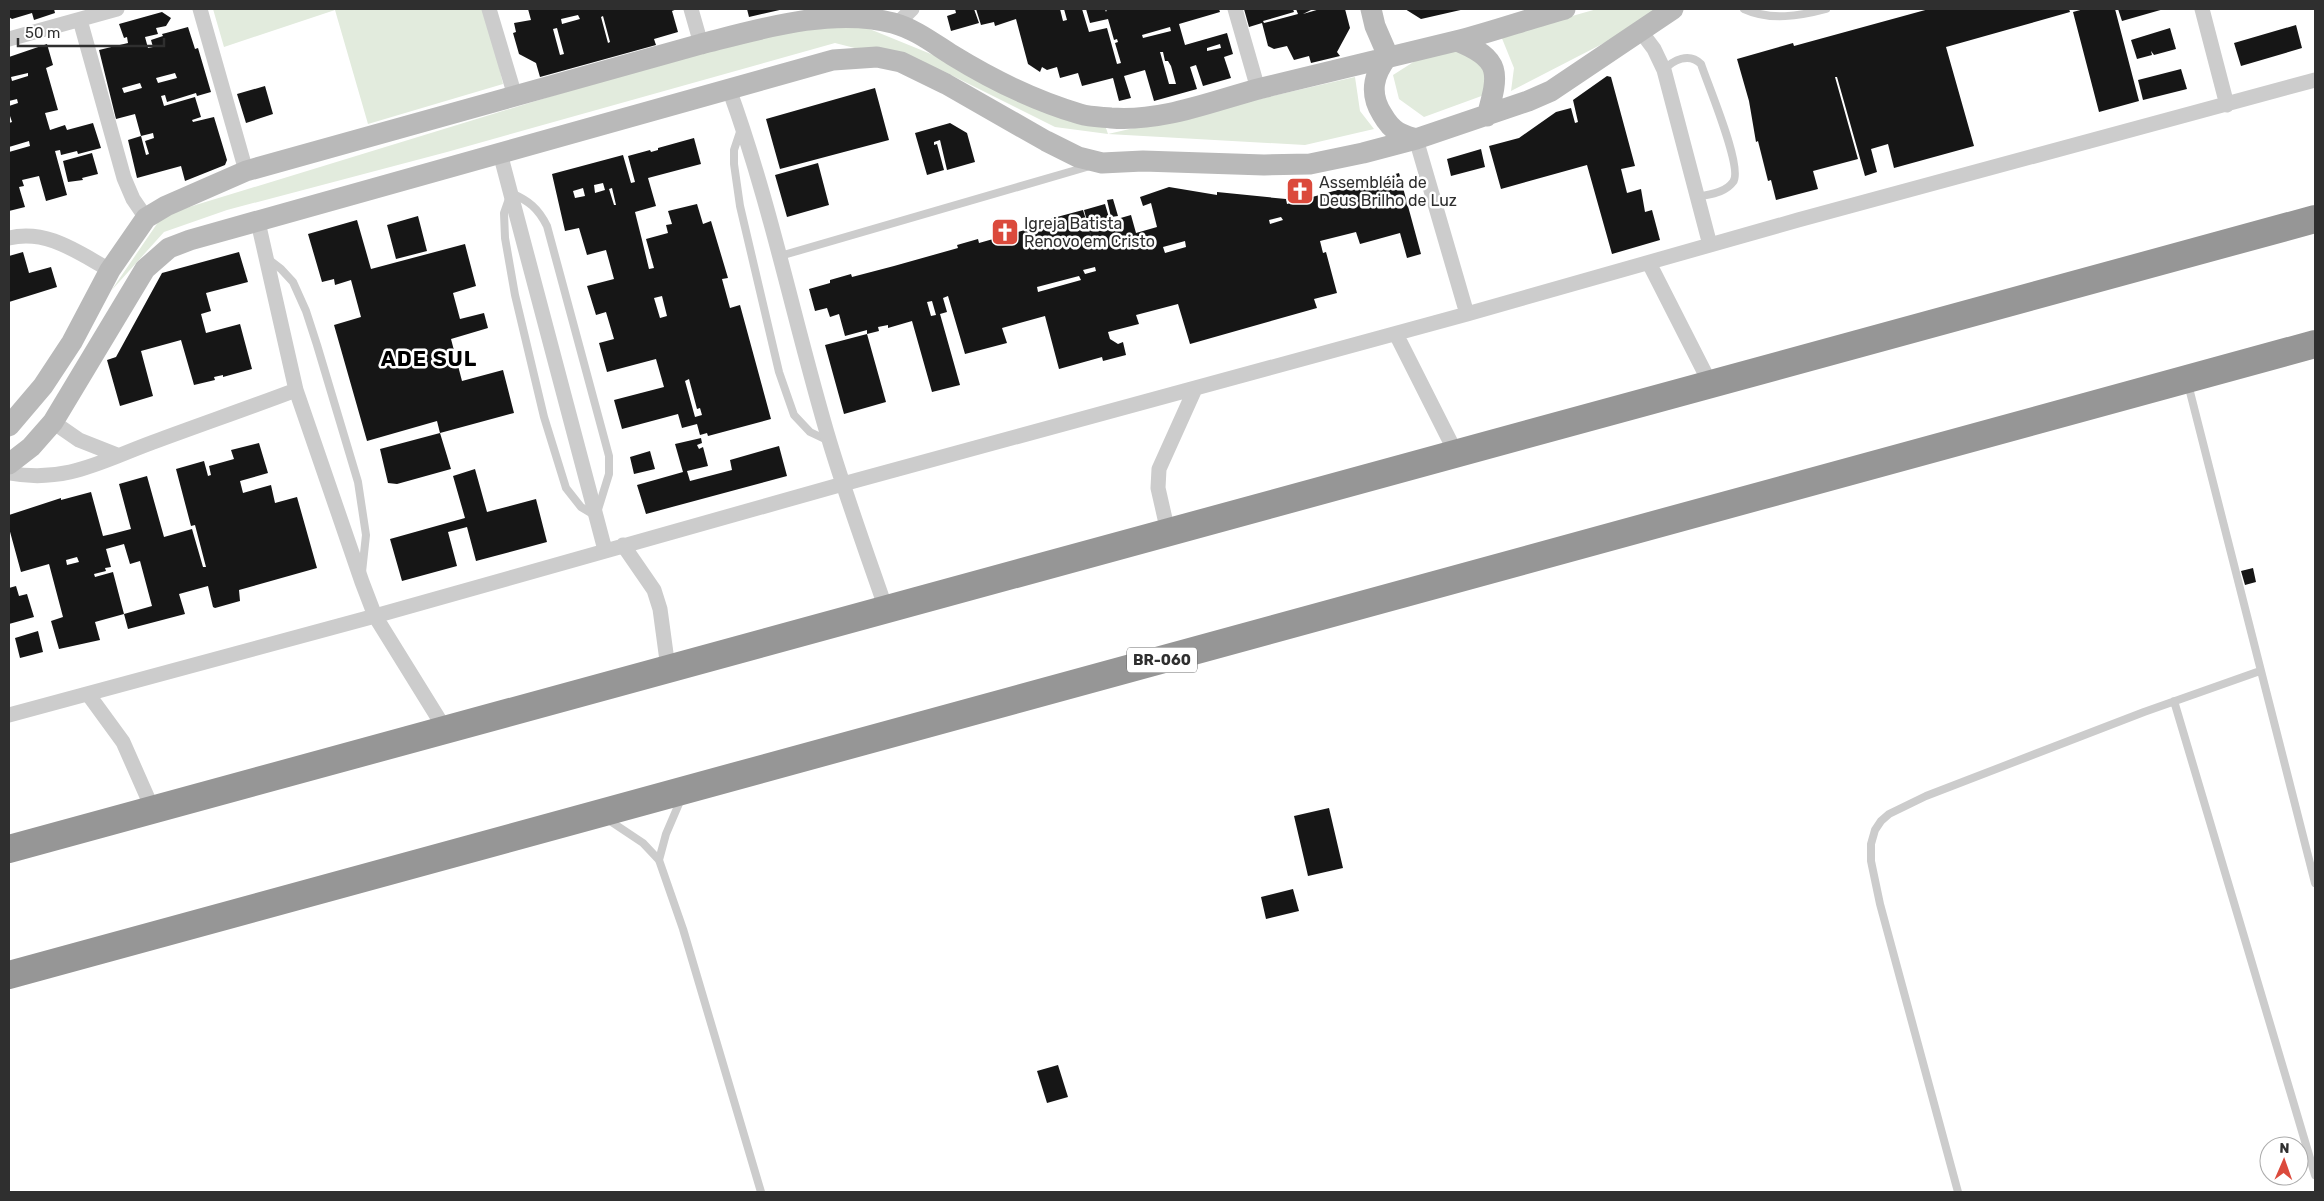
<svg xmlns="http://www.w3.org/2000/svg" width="2324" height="1201" font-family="Rubik,sans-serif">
<rect width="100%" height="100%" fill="#fff"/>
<path fill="#e2ebdd" d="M213,9H486L503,84L368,124L335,10L224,47Z
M1597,9H1670L1511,91L1514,68L1501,36Z
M845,19L1105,125L1108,134L1355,77L1360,111L1374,129L1305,145L1108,134L1055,127L941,70L835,43L447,152L227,210L164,232L111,291L163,215L745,37Z
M1463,48L1483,62L1487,94L1424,117L1399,99L1393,75L1426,54Z"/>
<path fill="#161616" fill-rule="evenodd" d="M10,9H54L55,13L34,20L32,13L12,19L9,17Z
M528,9H677L672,11L678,32L654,39L656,45L540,77L536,63L519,54L513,33L516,32L514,23L531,20ZM578,15L580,19L562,24L561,19ZM603,16L610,42L608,43L601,17ZM557,28L564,54L560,55L553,29Z
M747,9H784L749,17Z
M955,9H974L979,23L951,31L947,16L956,13Z
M976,9H1060L1063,21L1067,20L1064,9H1082L1089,32L1107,28L1117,64L1121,63L1115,43L1118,42L1117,39L1114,40L1108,19L1090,23L1086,9H1105L1106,12L1107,9H1219L1220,12L1179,24L1185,45L1227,33L1233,54L1224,57L1231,78L1203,86L1196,65L1190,67L1197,89L1154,101L1145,70L1124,76L1131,98L1119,101L1113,78L1082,86L1078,73L1060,78L1057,67L1047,70L1042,67L1040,72L1028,64L1016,19L995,26L994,22L981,25ZM1170,27L1171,31L1143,38L1142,35ZM1220,44L1221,48L1207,51V48ZM1160,52H1163L1165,61H1168L1171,66L1176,84H1169Z
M1244,9H1293L1294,12L1263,21L1264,23L1298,14L1296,9H1313L1303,14L1320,9H1345L1350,28L1337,52L1340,56L1311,63L1309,56L1294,60L1287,46L1274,49L1268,46L1262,23L1249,27Z
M1405,9H1465L1421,19Z
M1929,9H2069L2070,12L1946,47L1974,146L1894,168L1888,144L1871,149L1877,172L1865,176L1837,77H1835L1858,159L1813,171L1818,189L1776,200L1771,180L1768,181L1758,141L1756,142L1749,101L1737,59L1793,43L1794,46Z
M2084,9H2115L2139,101L2099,112L2073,12Z
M2118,9H2164L2122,21Z
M162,12L171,18L166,26L156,28L158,34L145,37L148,48L153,47L151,40L163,36L162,34L166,33L188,27L195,49L198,48L211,92L197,96L196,93L167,102L165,95L161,96L164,106L195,97L201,117L192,120L193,122L214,117L227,160L225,165L185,181L181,166L137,178L128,140L141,136L146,155L149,154L145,141L154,138L153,133L141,136L135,114L116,119L99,50L128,43L127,37L124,38L119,24ZM175,73L177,78L158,83L156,78ZM140,83L142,88L124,93L122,88Z
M2296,25L2302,48L2241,66L2234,43Z
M2170,28L2176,49L2154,55L2151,51L2152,55L2137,59L2131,40Z
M47,44L53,65L46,68L58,110L45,113L50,130L65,125L67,130L93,123L101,148L78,154L77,151L61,155L60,150L55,151L67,195L46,201L39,176L22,180L24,186L19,187L25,207L9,211V152L30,146L29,141L9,147V123L12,122L10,116L9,117V106L18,103L17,99L9,101V57ZM28,73V76L12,81L11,77Z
M2181,69L2187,89L2143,100L2138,80Z
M1607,76L1611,77L1635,166L1621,169L1627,193L1641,189L1645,212L1652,210L1660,240L1612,254L1587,165L1501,189L1489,146L1519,138L1556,112L1571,108L1575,123L1578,122L1573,100Z
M265,86L273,114L246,123L237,94Z
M875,88L889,140L780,169L766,119Z
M950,123L967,133L975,162L947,170L940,140L934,142V145L937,144L944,170L927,175L915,133Z
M694,138L701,164L648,178L656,206L635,212L642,240L649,269L654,268L646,239L668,233L666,225L672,224L668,211L697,204L703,224L711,221L728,278L722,279L730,308L740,305L771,419L708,436L707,433L700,435L697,424L682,428L678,414L622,429L614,400L664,387L656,359L607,372L599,343L614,339L606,312L596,315L587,286L614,279L606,250L587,255L579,228L565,231L552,174L623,155L631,183L635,182L628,156L650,150L651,152L658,150V148ZM603,183L605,190L595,193L594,185ZM583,188L585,196L575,198L573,191ZM612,188L616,205H614L609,189ZM662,296L667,316L660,318L654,298ZM689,379L697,409L700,408L702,415L695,417L685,381Z
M1481,149L1485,167L1451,176L1447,159Z
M92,153L98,174L82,178L83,180L68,182L63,161Z
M818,163L829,205L787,217L775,175Z
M1399,173L1421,254L1407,258L1400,233L1360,244L1356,232L1320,241L1323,253L1326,252L1337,293L1314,299L1317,308L1190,344L1178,304L1136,315L1139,324L1108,332L1110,339L1118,344L1123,342L1126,355L1103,361L1102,357L1059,369L1045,316L1002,328L1007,343L965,354L948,296L943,298L947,312L940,314L960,385L932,392L912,321L888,328V325L878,327L879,331L867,334L886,402L844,414L825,345L867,334V330L845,336L839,314L830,317L827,308L815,311L809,289L830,283V280L851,274L852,277L894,266L958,248L957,245L978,239L979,243L1043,225L1042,221L1083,210L1091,236L1084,210L1105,204L1110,221L1131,215L1136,233L1157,227L1151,203L1143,206L1140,197L1169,187L1217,195V192L1286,199L1287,204ZM1281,217L1283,220L1270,224L1269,220ZM1185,241L1186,247L1165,253L1163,247ZM1095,267L1096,271L1085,274L1083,270ZM1079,276L1081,280L1038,292L1037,287ZM932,301L936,315L931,316L927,302Z
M1113,199L1118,216L1111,217L1107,200Z
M418,216L427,251L396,259L387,225Z
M357,220L371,269L465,244L476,286L453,293L460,319L484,313L488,328L451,339L462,381L503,370L514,413L440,433L437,421L367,441L334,325L361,317L351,280L335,285L334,279L322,282L308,234Z
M23,252L29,273L51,267L57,287L9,302V256Z
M239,252L248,282L206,293L211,311L201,314L206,333L240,324L252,369L223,377V375L214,377L215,380L194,385L181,340L141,351L153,396L120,406L107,360L116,357L162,273Z
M440,433L451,469L397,484L388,483L380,449Z
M701,438L702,443L697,445L699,449L703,447L708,466L687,471L690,481L732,470L730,460L779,446L787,476L646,514L637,485L683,472L675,444Z
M259,443L268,473L240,481L243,493L271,485L275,503L297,497L317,568L239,590L240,601L215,608L213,607L208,586L179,594L185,614L128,629L124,614L95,622L100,640L59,649L51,621L63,617L49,564L21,572L9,528V515L61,498V500L91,492L103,536L112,534L131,529L119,484L147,476L164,537L192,529L203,567H206L195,525L191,526L176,469L204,461L208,476L211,475L209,466L234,459L231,450ZM124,544L130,564L140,561L152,606L124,614L113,572L95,577L94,574L106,571L105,568L111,567L106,549ZM77,557L79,562L67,565L66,560Z
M650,451L655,469L634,474L630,457Z
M475,469L487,512L536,499L547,542L476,561L467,527L448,532L457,566L402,581L390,539L465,518L453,476Z
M2253,568L2256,582L2245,585L2241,571Z
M16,586L19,596L27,594L34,617L9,624V588Z
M38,631L43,652L20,658L15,638Z
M1329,808L1343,868L1308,876L1294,816Z
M1293,889L1299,911L1266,919L1261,897Z
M1058,1065L1068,1097L1047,1103L1037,1071Z"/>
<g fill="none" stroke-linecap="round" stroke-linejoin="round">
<path stroke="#ccc" stroke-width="8" d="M1744,9C1770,21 1800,16 1826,9
M1664,70C1673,60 1689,52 1701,64C1707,83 1744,169 1733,182C1725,193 1710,194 1698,197
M741,129L734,150V164L740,206L779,372L794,415L810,432L829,441
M511,193C529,201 538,208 547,226L609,456V474L596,516L581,507L566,488L544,417L515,295L505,238L504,213Z
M780,256L1090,166
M268,259L281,269L293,282L306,311L317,345L358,482L366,535L362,572
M2188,384L2315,883
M2174,701L2315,1175
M607,819L643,843L659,860L683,929L761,1192
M659,860L666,834L681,799
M1958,1192L1880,904L1871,861V844L1875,830L1881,821L1889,814L1926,796L2144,712L2260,671"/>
<path stroke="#ccc" stroke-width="15" d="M200,9L246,171
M489,9L515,96
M691,9L701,44
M1235,9L1258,89
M2202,9L2227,105
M80,20L124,178L133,199L146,218
M897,24L912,9
M1639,29L1654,49L1664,70L1710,245
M9,39L117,9
M729,89C771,204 795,326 830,443C847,499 867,554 886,609
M1416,139L1467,314
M500,153L605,550
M258,222L296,390L362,582L375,616L445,729
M9,238C47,229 77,252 110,270
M1649,263L1711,385
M1396,334L1456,453
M53,422L79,440L117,455
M9,473C68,484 105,459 159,440C205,423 251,407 296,390
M1168,532L1158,488L1159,469L1195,389
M623,545L654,590L660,609L668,668
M88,694L123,742L153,810
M9,715L375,616L843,484L1467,314L1798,220L2315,80"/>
<path stroke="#b9b9b9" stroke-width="21" d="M1371,9L1375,26L1388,56C1373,75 1369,93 1382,114C1386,121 1391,128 1398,132C1403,135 1410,137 1416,139
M1457,41C1502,59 1499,73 1487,116
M9,426L43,386L72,342L110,270L146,218L166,206L246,171L701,44C760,29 832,7 893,23C915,29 933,43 952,55C991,79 1036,101 1080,114C1090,117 1101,117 1111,118C1163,122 1212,101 1262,88C1326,72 1391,57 1456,41C1492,32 1528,19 1565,9
M9,464L31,447L53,422L145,269L169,248L190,240L833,60L877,57L901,62L946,84L1046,141L1078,157L1102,163L1143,161L1264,165L1310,164L1363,153L1416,139L1528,101L1551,91L1673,9"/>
<path stroke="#969696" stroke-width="28" d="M9,849L2315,219
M9,975L2315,344"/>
</g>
<defs>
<g id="church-square" transform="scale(1.4375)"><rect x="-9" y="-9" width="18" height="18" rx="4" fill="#db4a3c" stroke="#fff"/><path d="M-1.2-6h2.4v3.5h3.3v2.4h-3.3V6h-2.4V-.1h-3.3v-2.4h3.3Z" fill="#fff"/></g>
</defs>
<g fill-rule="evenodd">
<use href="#church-square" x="1300" y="191"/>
<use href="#church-square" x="1005" y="232"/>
</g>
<g text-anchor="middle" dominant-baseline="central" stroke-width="5" stroke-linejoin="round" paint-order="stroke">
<rect fill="#fff" stroke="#6d6d6d" stroke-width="1" x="1127" y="647.5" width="70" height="25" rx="4"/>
<g font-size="15" font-weight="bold" fill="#2f2f2f">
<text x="1162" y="660">BR-060</text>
</g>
<g font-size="16" fill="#2f2f2f" stroke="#fff" text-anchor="start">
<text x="1319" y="182">Assembléia de<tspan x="1319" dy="18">Deus Brilho de Luz</tspan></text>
<text x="1024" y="223">Igreja Batista<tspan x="1024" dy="18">Renovo em Cristo</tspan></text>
</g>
<g font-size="21" font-weight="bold" letter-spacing="1" fill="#000" stroke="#fff">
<text x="429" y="358">ADE SUL</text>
</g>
</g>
<rect width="2324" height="1201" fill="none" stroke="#2f2f2f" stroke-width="20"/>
<g transform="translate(2284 1161) rotate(2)"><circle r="24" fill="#ffffff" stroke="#acacac"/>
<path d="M0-4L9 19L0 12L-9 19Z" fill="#db4a3c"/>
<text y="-8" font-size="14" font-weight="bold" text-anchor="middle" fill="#2f2f2f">N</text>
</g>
<path d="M18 38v8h146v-8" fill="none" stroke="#2f2f2f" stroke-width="2.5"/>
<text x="25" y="38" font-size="15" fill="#2f2f2f" stroke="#ffffff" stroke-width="4" paint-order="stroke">50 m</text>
</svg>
